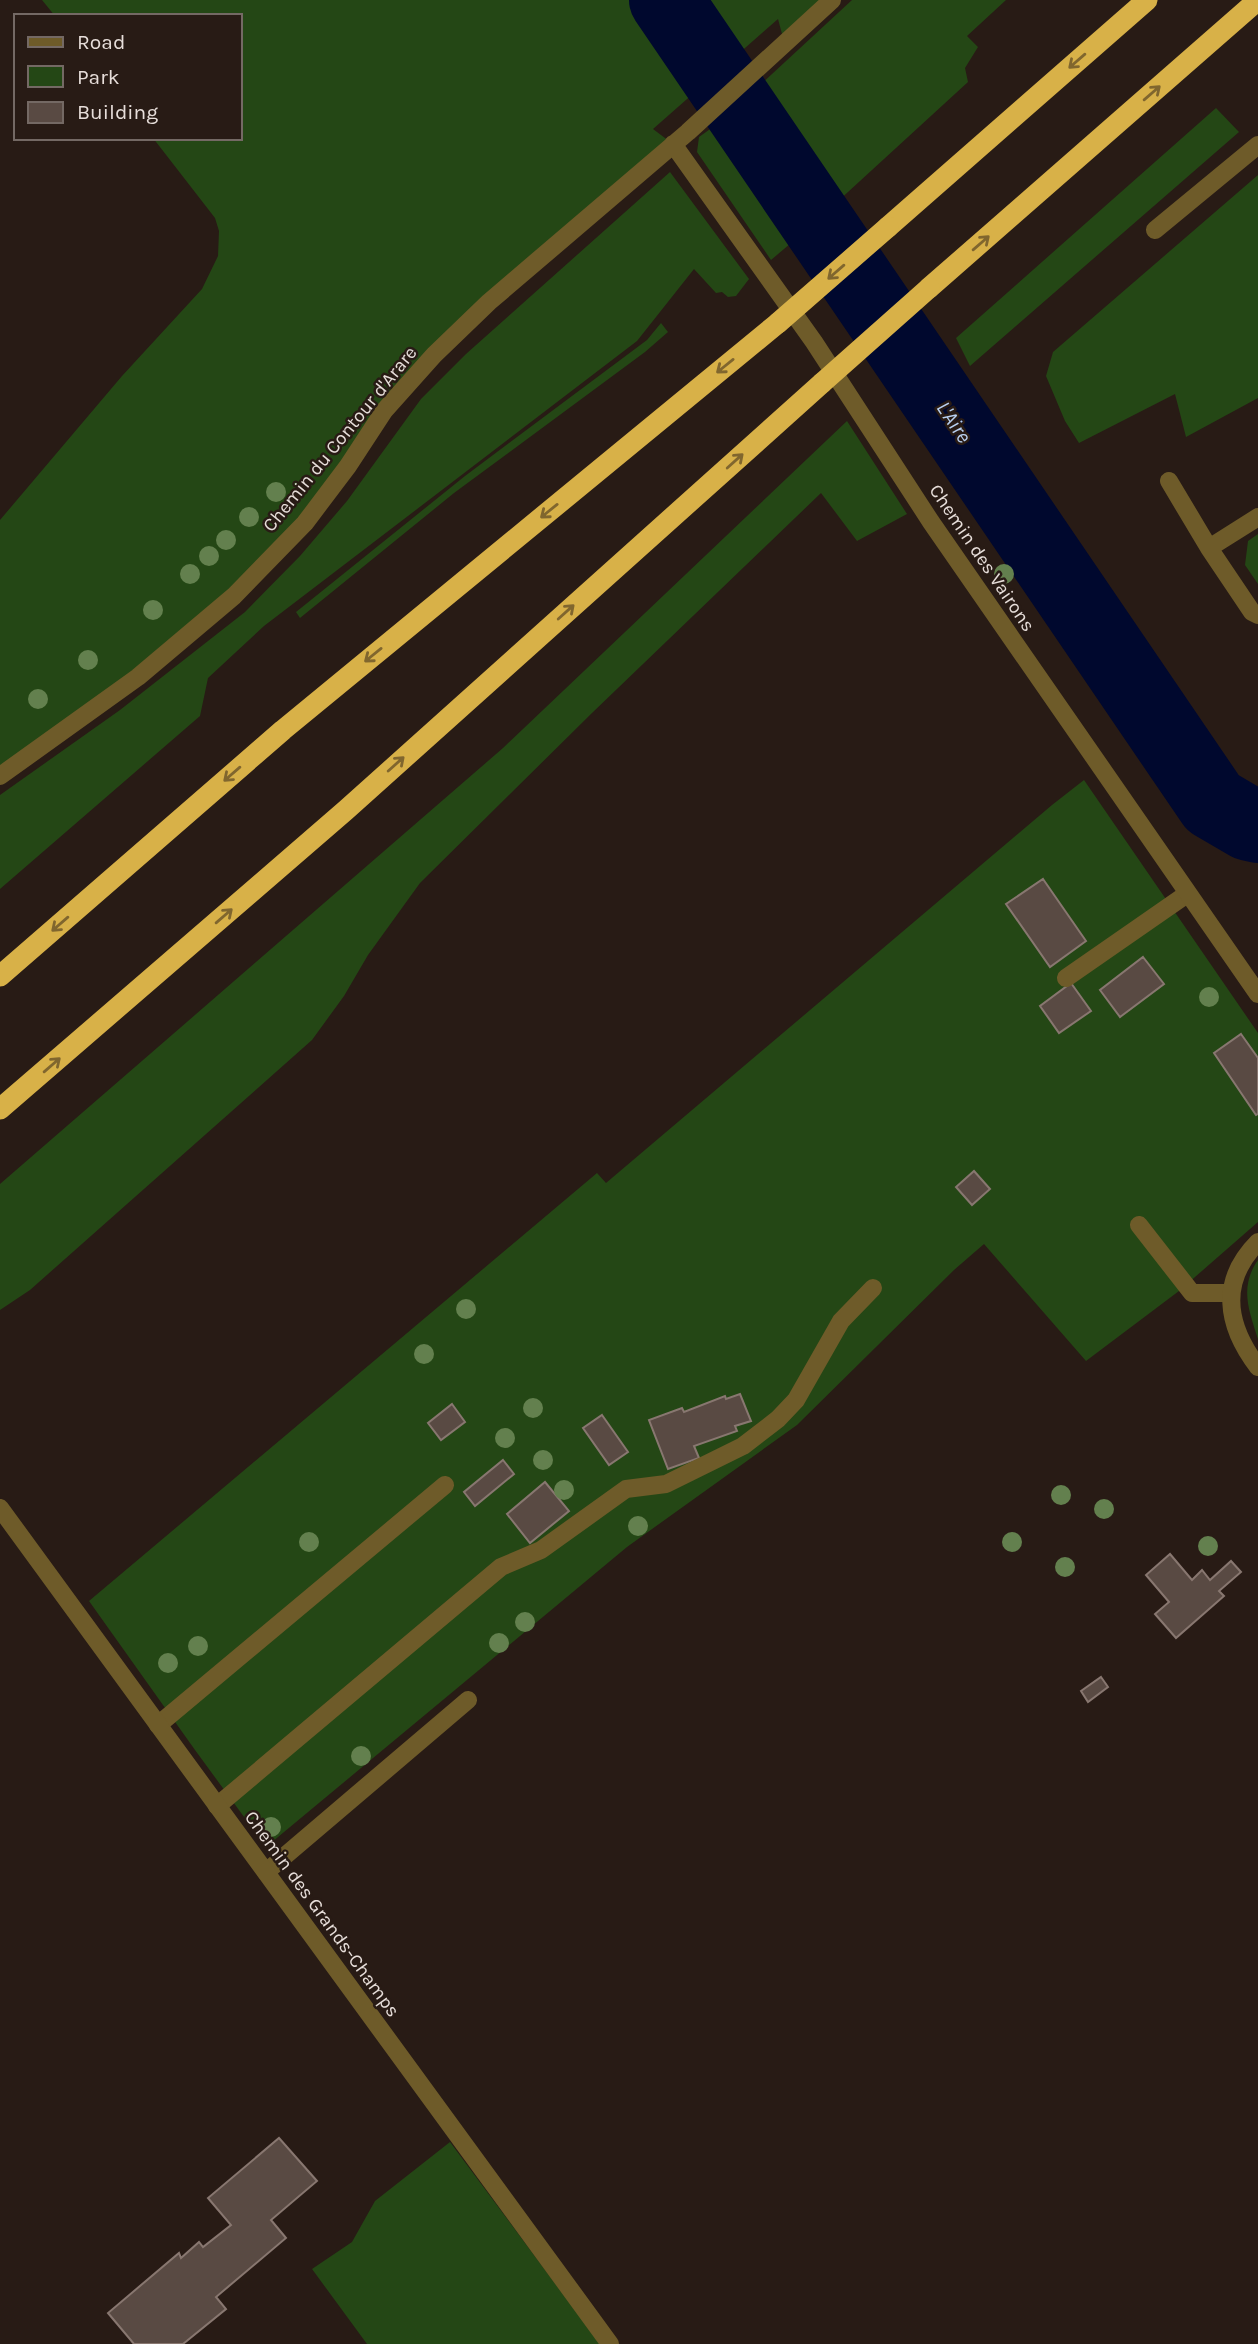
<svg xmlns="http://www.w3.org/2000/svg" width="1258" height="2344" font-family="Karla,sans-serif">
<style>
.green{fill:#244715}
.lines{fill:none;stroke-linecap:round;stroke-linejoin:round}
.river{stroke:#00082e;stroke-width:74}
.building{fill:#594a43;stroke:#887770;stroke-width:2}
.lane{stroke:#6e5b29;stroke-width:18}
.street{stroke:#6e5b29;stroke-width:18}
.highway{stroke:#d8b148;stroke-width:21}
.highway-bridge{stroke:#d8b148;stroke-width:21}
.tree{fill:#63804e}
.oneway{stroke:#80662e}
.labels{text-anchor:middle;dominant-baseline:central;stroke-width:5;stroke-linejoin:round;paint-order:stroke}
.street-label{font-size:19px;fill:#e7deda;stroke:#281b15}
.water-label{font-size:21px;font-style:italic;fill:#b9d0f1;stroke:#281b15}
</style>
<rect width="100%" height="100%" fill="#281b15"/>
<path class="green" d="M42,0H832L785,45L778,19L653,129L673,144L489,302L234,596L0,776V520L122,376L202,289L218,256L219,231L215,218L153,138H240V16H55Z
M852,0H1006L967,36L978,47L965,68L968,82L836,203L758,87Z
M1216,108L1239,132L970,366L956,338Z
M720,122L797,238L771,260L697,152L699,137Z
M670,172L749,279L736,296L728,297L722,292L716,293L694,269L637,341L264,626L208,678L200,716L0,889V795L120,710L245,612L300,556L347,501L421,399L466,354Z
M1258,175V398L1186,437L1175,394L1079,443L1065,421L1046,376L1053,352Z
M661,323L668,332L645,352L454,493L300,618L296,612L465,476L647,340Z
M847,421L907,514L857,541L821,493L592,713L420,883L368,955L344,996L312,1040L30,1290L0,1310V1184L503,748Z
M1258,534V584L1245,565L1248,541Z
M1084,780L1258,1033V1222L1179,1291L1086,1361L984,1244L954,1270L797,1425L627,1547L266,1847L195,1750L89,1601L597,1173L606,1183L1052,805Z
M1258,1260V1339C1249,1311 1239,1287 1258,1260Z
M450,2142L600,2344H367L312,2269L352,2242L375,2201Z"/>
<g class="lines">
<path class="river" d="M666,0L1213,803L1249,824L1258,826"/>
</g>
<path class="building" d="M1043,879L1086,941L1050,967L1006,904Z
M1143,957L1164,984L1120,1017L1100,990Z
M1071,983L1091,1011L1059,1033L1040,1006Z
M1241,1034L1258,1058V1114L1256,1115L1214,1053Z
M974,1171L990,1189L972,1205L956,1187Z
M740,1394L751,1421L735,1426L737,1431L694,1446L699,1458L668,1469L649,1420L682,1408L684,1412L725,1396L726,1399Z
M452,1404L465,1422L441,1440L428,1423Z
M602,1415L628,1452L609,1465L583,1428Z
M503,1460L514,1474L475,1506L464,1492Z
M545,1482L569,1511L530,1543L507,1514Z
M1170,1554L1192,1580L1202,1570L1210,1580L1231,1561L1241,1572L1219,1591L1224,1596L1176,1638L1155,1614L1169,1602L1146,1575Z
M1101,1677L1108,1687L1088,1702L1081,1691Z
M279,2138L317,2181L271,2220L286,2238L216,2297L226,2309L183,2344H134L108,2313L179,2253L181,2258L199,2242L203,2247L231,2225L208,2198Z"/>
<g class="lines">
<path class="lane" d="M1155,230L1258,145
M1169,481L1209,548L1258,517
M1209,548L1252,612L1258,615
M1066,978L1187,894
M1139,1225L1192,1293H1230
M158,1725L445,1485
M217,1806L501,1567L541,1550L626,1489L666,1484L743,1446L778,1419L796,1400L841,1321L873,1288
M266,1872L468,1700"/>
<path class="street" d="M673,144L814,342L931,522L1258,994
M0,776L138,677L234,596L305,523L348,466L384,411L434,355L489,302L688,132L832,0
M1258,1242C1219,1281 1226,1325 1258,1367
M0,1508L610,2344"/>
<path class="highway" d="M888,227L1147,0
M929,288L1258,0
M0,976L283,730L778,323
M0,1109L346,810L822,383"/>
<path class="highway-bridge" d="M778,323L888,227
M822,383L929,288"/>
</g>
<g class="tree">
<circle cx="276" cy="492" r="10"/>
<circle cx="249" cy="517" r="10"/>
<circle cx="226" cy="540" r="10"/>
<circle cx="209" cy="556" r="10"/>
<circle cx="190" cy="574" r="10"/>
<circle cx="1004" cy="574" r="10"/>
<circle cx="153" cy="610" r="10"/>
<circle cx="88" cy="660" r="10"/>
<circle cx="38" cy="699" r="10"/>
<circle cx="1209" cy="997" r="10"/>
<circle cx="466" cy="1309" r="10"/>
<circle cx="424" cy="1354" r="10"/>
<circle cx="533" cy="1408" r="10"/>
<circle cx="505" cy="1438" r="10"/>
<circle cx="543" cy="1460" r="10"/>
<circle cx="564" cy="1490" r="10"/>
<circle cx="1061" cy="1495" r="10"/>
<circle cx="1104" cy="1509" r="10"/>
<circle cx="638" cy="1526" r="10"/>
<circle cx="309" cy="1542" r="10"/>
<circle cx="1012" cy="1542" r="10"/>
<circle cx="1208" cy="1546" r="10"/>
<circle cx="1065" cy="1567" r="10"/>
<circle cx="525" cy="1622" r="10"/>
<circle cx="499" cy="1643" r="10"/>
<circle cx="198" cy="1646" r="10"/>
<circle cx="168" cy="1663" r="10"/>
<circle cx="361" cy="1756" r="10"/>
<circle cx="271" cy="1827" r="10"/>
</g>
<defs><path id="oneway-shaft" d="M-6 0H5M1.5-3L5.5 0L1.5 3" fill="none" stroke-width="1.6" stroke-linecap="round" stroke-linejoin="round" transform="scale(1.75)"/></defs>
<g class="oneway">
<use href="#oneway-shaft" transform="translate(1077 61) rotate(139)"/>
<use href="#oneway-shaft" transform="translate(1152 93) rotate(-41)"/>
<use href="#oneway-shaft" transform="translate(981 243) rotate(-41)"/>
<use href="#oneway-shaft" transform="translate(836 272) rotate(139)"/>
<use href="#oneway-shaft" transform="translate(725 366) rotate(141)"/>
<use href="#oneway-shaft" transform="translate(735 461) rotate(-42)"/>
<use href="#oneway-shaft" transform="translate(549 511) rotate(141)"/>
<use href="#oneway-shaft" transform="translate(566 612) rotate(-42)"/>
<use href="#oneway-shaft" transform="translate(373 655) rotate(141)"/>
<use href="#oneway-shaft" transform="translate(396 764) rotate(-42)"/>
<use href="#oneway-shaft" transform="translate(232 774) rotate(139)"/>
<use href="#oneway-shaft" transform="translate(224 916) rotate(-41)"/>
<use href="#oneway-shaft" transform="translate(60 924) rotate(139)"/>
<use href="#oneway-shaft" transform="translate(52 1065) rotate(-41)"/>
</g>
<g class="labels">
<g class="street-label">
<text transform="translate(340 439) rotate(-51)">Chemin du Contour d'Arare</text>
<text transform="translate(982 558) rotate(56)">Chemin des Vairons</text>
<text transform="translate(322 1914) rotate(54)">Chemin des Grands-Champs</text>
</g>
<g class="water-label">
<text transform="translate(954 422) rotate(56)">L'Aire</text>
</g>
</g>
<rect x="14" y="14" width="228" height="126" fill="#281b15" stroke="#746964" stroke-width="2"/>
<rect x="28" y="37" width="35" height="10" fill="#6e5b29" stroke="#746964" stroke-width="2"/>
<text x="77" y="49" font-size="21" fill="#e7deda">Road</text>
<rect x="28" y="66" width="35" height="21" fill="#244715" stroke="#746964" stroke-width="2"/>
<text x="77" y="84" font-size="21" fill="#e7deda">Park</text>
<rect x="28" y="102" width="35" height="21" fill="#594a43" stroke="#746964" stroke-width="2"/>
<text x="77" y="119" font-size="21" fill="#e7deda">Building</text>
</svg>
